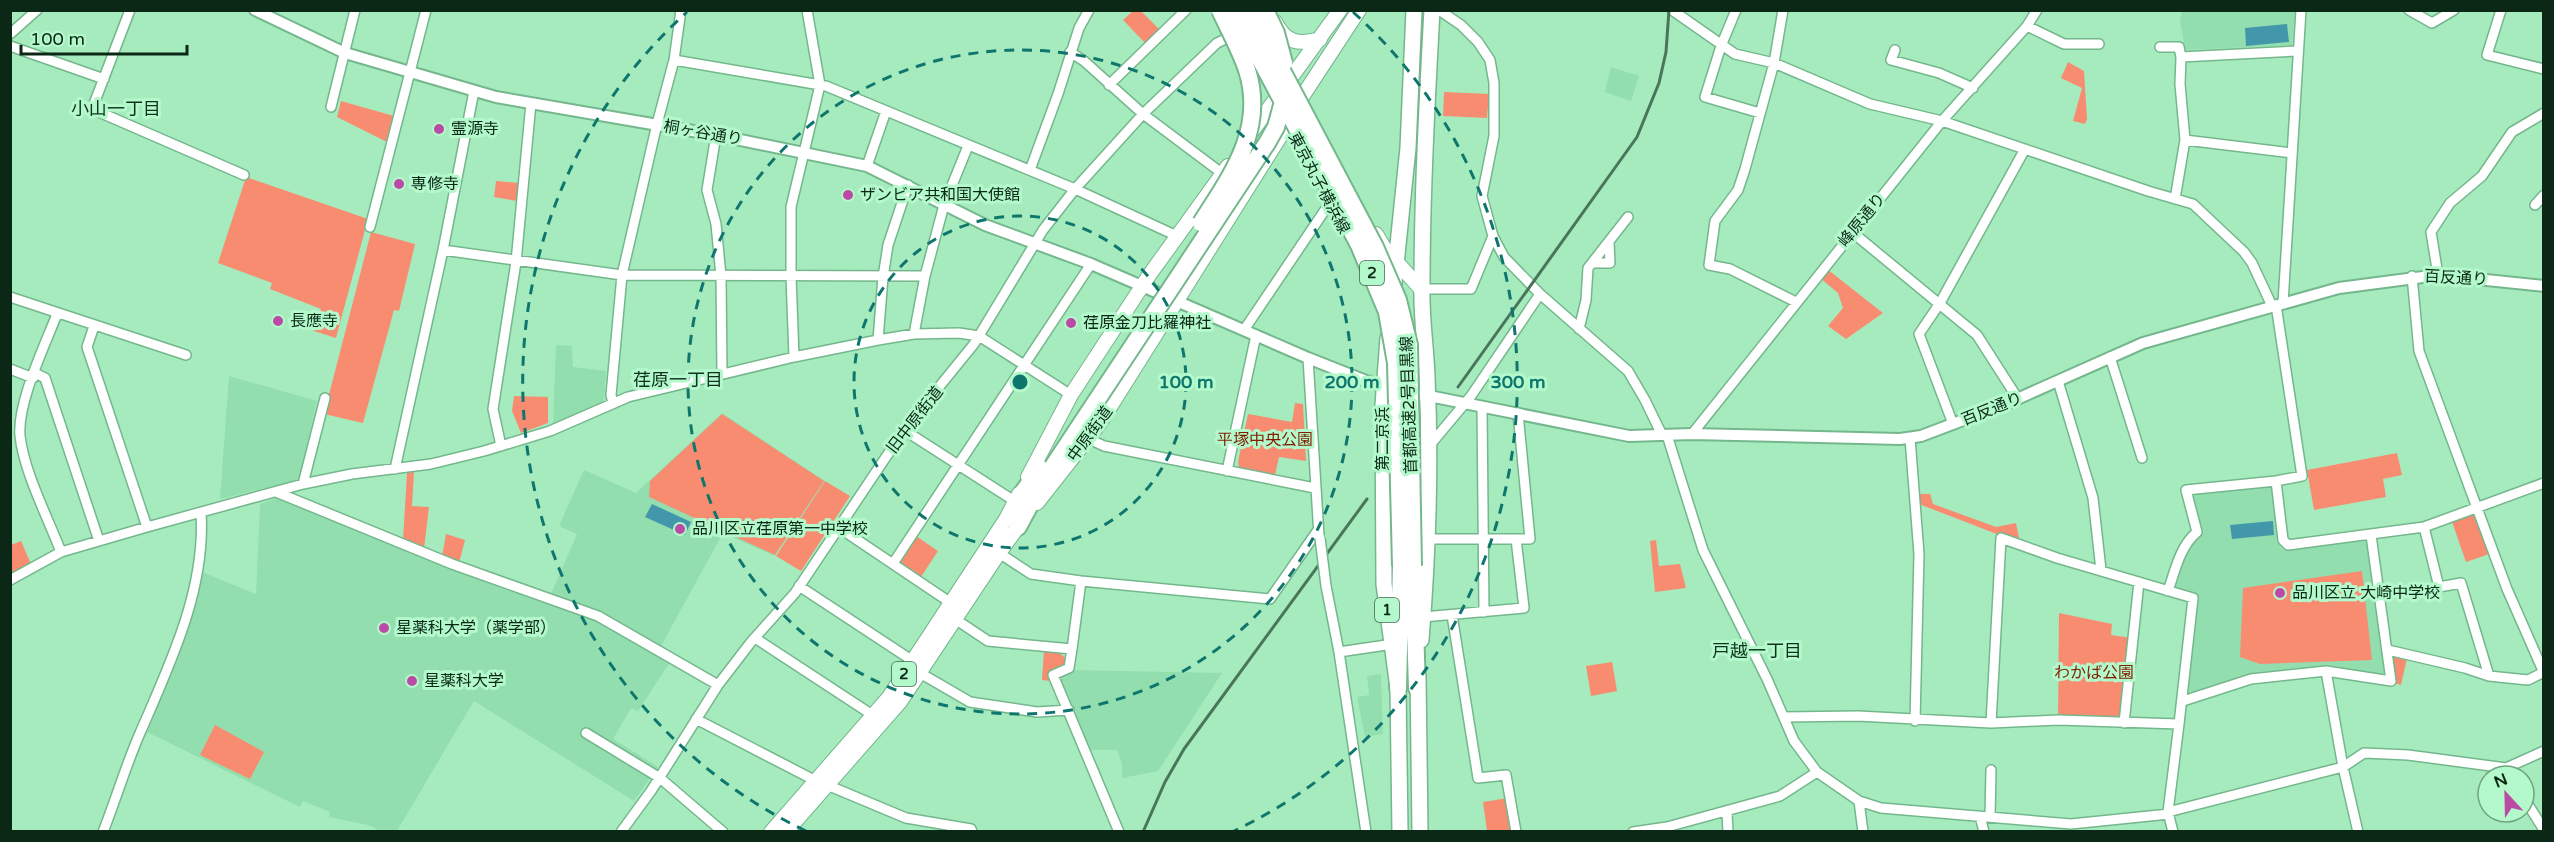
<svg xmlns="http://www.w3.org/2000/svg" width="2554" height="842" font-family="'Varela Round','Noto Sans JP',sans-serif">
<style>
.built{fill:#93deae}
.green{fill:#f88c71}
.water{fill:#4297ab}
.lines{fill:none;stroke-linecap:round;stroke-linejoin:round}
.minor-casing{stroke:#74b78c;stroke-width:12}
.tertiary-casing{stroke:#74b78c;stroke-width:14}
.primary-casing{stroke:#74b78c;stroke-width:16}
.trunk-casing{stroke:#74b78c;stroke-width:18}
.motorway-casing{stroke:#74b78c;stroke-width:20}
.minor{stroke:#fff;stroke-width:9}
.tertiary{stroke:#fff;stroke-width:10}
.primary{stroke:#fff;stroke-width:14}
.trunk{stroke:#fff;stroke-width:15}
.motorway{stroke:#fff;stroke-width:16}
.rail{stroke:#49765a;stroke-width:3}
.minor-bridge-casing{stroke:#74b78c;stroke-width:12;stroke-linecap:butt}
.motorway-bridge-casing{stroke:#74b78c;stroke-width:20;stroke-linecap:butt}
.minor-bridge{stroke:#fff;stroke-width:9}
.motorway-bridge{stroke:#fff;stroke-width:16}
.ring{fill:none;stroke:#0f766e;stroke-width:3;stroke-dasharray:10 8}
.poi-dot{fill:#ba4aa6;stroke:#b3f9cb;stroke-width:2}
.labels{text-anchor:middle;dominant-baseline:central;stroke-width:6;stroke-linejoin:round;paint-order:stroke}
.shield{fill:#b3f9cb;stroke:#3d674d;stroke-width:1.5}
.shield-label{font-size:15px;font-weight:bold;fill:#0b2817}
.poi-label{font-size:16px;fill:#0b2817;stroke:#b3f9cb;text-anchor:start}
.street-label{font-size:16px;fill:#0b2817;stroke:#b3f9cb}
.park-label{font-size:16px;fill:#811d00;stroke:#b3f9cb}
.neighbourhood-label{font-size:18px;fill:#0f321e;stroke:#b3f9cb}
.centre{fill:#0f766e;stroke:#b3f9cb;stroke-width:3}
.ring-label{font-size:18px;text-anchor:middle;font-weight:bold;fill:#0f766e;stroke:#b3f9cb;stroke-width:6;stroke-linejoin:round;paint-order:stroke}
</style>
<rect width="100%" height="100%" fill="#a6ebbe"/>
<path class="built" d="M2182,11H2295L2292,45L2185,50L2180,19Z
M1611,67L1639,76L1631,101L1605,92Z
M556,345L572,346L573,367L606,371L604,401L553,425Z
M229,376L317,401L299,480L220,499Z
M722,413L825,481L775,556L723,533L661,646L599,613L551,594L577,534L559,526L584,470L636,493Z
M2271,484L2274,488L2280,536L2276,540L2283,550L2368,539L2387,672L2384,677L2330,668L2260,672L2195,694L2188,691L2191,635L2197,597L2172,589L2187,550L2193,540L2191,496L2194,492Z
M279,497L508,591L514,589L595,619L670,662L638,711L631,708L613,739L658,767L634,801L474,701L397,831H380L368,825L329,817L330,812L303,801L300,807L147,732L182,644L202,572L256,594L260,504Z
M1072,670L1222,673L1158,771L1122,778V764L1117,750H1088L1057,676Z
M1381,674L1383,734L1365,737L1357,697L1369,695L1367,676Z"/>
<path class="green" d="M1133,11H1141L1161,31L1147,45L1123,20Z
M2068,62L2084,71L2087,119L2085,124L2073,121L2082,88L2061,78Z
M1444,92L1489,94L1487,118L1443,116Z
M341,101L394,116L387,142L337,117Z
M246,177L368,219L336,338L314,331L321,309L270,289L272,283L218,263Z
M496,181L519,183L517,201L494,197Z
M371,232L415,244L399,311L394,310L363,423L324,414Z
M1827,269L1883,313L1846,339L1828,326L1843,308L1838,293L1820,278Z
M514,396L548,397V423L521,433L512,411Z
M1295,403L1303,404L1306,461L1279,457L1275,475L1239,467L1238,462L1248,414L1292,422Z
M722,414L824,481L775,555L649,497L650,481Z
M2397,453L2402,475L2383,479L2386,497L2314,510L2307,470Z
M414,472L412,506L429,507L424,549L403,540L407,473Z
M825,481L850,496L801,571L776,556Z
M1918,494H1930L1933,504L1996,527L2016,523L2020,543L1919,504Z
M2476,511L2492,553L2466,562L2451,519Z
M446,534L465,540L459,563L442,557Z
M916,536L938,551L921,577L899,562Z
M1656,540L1659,566L1680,564L1686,588L1655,592L1650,541Z
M21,541L31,564L11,574V545Z
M2362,571L2372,660L2260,664L2240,657L2243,588Z
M2059,613L2112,624L2111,635L2132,638L2124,723L2058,720Z
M1044,650L1058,652L1068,660L1067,666L1051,681L1042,680Z
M2391,654L2407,658L2401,685L2394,683Z
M1612,662L1617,691L1591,696L1586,666Z
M215,725L264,752L250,779L200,755Z
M1508,798L1514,831H1487L1483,802Z"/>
<path class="water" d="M2287,24L2289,42L2246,46L2245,28Z
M652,504L691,522L685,535L645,517Z
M2273,521L2274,535L2232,539L2230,525Z"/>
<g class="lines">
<g class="minor-casing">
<path id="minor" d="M130,10L92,109L244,175
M1439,10L1461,25L1478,42L1490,60L1494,83V136L1482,196L1493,236L1504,257L1540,294L1628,371L1645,400L1662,435
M1672,10L1735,54L1774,63L1870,104L1942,121L2148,191L2193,204L2244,252L2252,263L2272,306
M1736,10L1721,46L1705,97L1760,113
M1783,10L1774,63L1745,169L1738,190L1715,221L1709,265L1730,269L1796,302
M2409,10L2432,23L2454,10
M2501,10L2487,55L2544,69
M2027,26L2064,44H2099
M10,34L37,10
M10,46L104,79
M2160,47H2179L2181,57L2297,51
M1895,50L1891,60L1939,73L1973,88
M1070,52L1084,61L1143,114L1223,174
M674,60L826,86L1075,189L1177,236
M1109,85L1186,10
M331,107L355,10
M716,135L707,190L716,224L721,276L722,374
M2185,140L2292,153
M867,166L886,111
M1030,170L1058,94L1079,28L1089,10
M2175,199L2185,140L2180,84L2181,57
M2535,205L2544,195
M370,227L426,10
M1852,232L1977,335L2018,399
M443,250L622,275L925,276
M1593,263H1610L1609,242
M2438,275L2431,232L2450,203L2482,176L2512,132L2544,113
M2412,276L2419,351L2507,589L2544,673
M1421,289H1471L1493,236
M10,297L186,355
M2283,303L2301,10
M2276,305L2302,476L2276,481L2283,540L2288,545L2424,527L2544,483
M57,314C45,345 17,403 20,436C24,472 48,518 61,552
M94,326L87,347L147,527
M1579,329L1586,300L1588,268L1628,217
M1244,330L1329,204
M914,334L925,276L944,205L968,146
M878,340L883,277L888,245L908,185
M794,357L791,276V207L820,85L807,10
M2110,357L2142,458
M1308,358L1319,536
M10,369L33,378
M35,373L45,378L99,541
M2058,381L2093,498L2101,570
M613,403L611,395L622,275L657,124L674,60L681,10
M1482,407L1484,612
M1953,424L1919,334L1940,303L2025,149
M904,430L1016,502
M1692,434L1942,121L2027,26L2037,10
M1667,435L1703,550L1767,679L1794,741L1817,772L1859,801L1881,808L2071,824L2169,814
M1910,438L1919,554L1915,721
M1089,439L1104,446L1315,488
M1430,445L1471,396L1540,294
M501,446L493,409L516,262L531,103
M395,469L443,250L474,91
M1227,471L1256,335
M303,484L325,398
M276,492L452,564L598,616L718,685
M838,527L951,603
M2424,527L2439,587L2461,583L2489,676
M1427,539H1530L1518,413
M999,553L1031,574L1081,581L1270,599L1318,530
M894,562L1091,264
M10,580L61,552L147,527L303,484L352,474L431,464L484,451L550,431L628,397L794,357L878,340L914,334L959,333L979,336L1071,395
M799,586L913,661
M1326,586L1339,652L1366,832
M2168,591C2175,571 2180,546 2197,532L2186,490L2276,481
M1452,615L1478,778L1506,775L1516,832
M1423,617L1524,608L1516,539
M955,619L988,641L1072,649L1069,668L1053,675L1119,832
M755,638L874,716
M1072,649L1081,581
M2388,650L2465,668L2489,676L2528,680L2544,672
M1339,652L1393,644
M2326,671L2343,767L2358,832
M920,673L970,702L1037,712L1069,710
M2183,701L2251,679L2326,671L2391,681L2371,535
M1784,717L1858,716L1991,723L2058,720L2179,724L2168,812L2173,832
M696,719L816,781
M1991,723L2001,538L2057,558L2193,598L2179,724
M2124,723L2139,582
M586,733L660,778L723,832
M827,785L906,818L971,829L972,832
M2524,798L2544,830
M1859,801L1863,832
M2168,812L2343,767L2364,753L2408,755L2506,768L2544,751
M1727,813L1728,832
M1980,816L1984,832
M1990,817L1991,770
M103,832C116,799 126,765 140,733C170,664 206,589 201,513
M621,832L651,791L718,685L751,642L795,593L904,430L974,344L1043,230L1075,189L1143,114L1217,43L1234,35
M1633,832L1667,827L1780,796L1817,772"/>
</g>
<g class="tertiary-casing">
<path id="tertiary" d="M255,10L345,53L496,97L716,135L867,166L985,225L1091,264L1308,358L1366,381L1389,388
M1404,391L1629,436L1692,434L1900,439L1921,436L2008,403L2143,343L2339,288L2438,275L2544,286"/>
</g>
<g class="primary-casing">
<path id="primary" d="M1275,22C1286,43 1298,45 1320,39
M1248,137L1340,10
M1376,234L1385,249L1421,289
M1028,477L1071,395L1150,274L1228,166
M1037,503L1100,423L1288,124L1302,97L1359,10
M771,832L889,697L1006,519L1019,494
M786,832L900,702L999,553L1023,520"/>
</g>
<g class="trunk-casing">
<path id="trunk" d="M1393,293L1408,148L1414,10
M1388,338L1383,405L1384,584L1398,688L1400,832
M1421,640C1428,553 1431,464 1427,377C1426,347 1421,317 1422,287C1422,195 1427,102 1432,10
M1418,676L1420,832"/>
</g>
<g class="motorway-casing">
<path id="motorway" d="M1016,502L1040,468
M1018,527L1040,486L1089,412
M1413,566L1417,688
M1398,688L1401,566"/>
</g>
<use href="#minor" class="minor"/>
<use href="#tertiary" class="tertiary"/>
<use href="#primary" class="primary"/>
<use href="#trunk" class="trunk"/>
<use href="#motorway" class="motorway"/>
<path class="rail" d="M1458,387L1637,137L1659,83L1666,52L1669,10
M1143,832L1165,782L1184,749L1367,499"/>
<g class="minor-bridge-casing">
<path id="minor-bridge" d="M1320,538L1326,586"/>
</g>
<g class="motorway-bridge-casing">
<path id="motorway-bridge" d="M1234,10L1359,245L1387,312L1396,363L1401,566
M1250,10L1375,247L1398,300L1409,345L1413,566
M1265,10L1276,33L1284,63
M1201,223C1231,176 1266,129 1247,70C1240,49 1229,30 1220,10
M1089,412L1267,143L1276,127L1284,98"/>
</g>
<use href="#minor-bridge" class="minor-bridge"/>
<use href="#motorway-bridge" class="motorway-bridge"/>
</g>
<g class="ring">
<circle cx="1020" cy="382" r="166"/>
<circle cx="1020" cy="382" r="332"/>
<path d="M806 831A498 498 0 0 1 687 12M1353 12A498 498 0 0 1 1234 831"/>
</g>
<g class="poi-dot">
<circle cx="439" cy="129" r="6"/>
<circle cx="399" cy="184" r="6"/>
<circle cx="848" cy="195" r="6"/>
<circle cx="278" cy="321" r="6"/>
<circle cx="1071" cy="323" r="6"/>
<circle cx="680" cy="529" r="6"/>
<circle cx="2280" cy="593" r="6"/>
<circle cx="384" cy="628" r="6"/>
<circle cx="412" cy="681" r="6"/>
</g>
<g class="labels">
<g class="shield">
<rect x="1360" y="261" width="24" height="24" rx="4.5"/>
<rect x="1375" y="598" width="24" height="24" rx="4.5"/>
<rect x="892" y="662" width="24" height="24" rx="4.5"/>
</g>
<g class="shield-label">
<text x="1372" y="273">2</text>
<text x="1387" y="610">1</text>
<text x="904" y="674">2</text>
</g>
<g class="poi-label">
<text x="451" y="129">霊源寺</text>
<text x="411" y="184">専修寺</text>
<text x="860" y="195">ザンビア共和国大使館</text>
<text x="290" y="321">長應寺</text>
<text x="1083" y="323">荏原金刀比羅神社</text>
<text x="692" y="529">品川区立荏原第一中学校</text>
<text x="2292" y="593">品川区立 大崎中学校</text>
<text x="396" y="628">星薬科大学（薬学部）</text>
<text x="424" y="681">星薬科大学</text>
</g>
<g class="street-label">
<text transform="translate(703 133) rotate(10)">桐ヶ谷通り</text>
<text transform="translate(1319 183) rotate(62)">東京丸子横浜線</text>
<text transform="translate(1862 220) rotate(-51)">峰原通り</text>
<text transform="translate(2456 278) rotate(3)">百反通り</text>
<text transform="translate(1409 405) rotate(-92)">首都高速2号目黒線</text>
<text transform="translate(1992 409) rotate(-22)">百反通り</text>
<text transform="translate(915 420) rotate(-52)">旧中原街道</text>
<text transform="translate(1090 434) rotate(-54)">中原街道</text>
<text transform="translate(1383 439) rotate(-90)">第二京浜</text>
</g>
<g class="park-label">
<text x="1265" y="440">平塚中央公園</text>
<text x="2094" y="673">わかば公園</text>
</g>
<g class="neighbourhood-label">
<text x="116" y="109">小山一丁目</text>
<text x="678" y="380">荏原一丁目</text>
<text x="1757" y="651">戸越一丁目</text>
</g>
</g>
<circle cx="1020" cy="382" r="9" class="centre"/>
<g class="ring-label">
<text x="1186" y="388">100 m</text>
<text x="1352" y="388">200 m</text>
<text x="1518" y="388">300 m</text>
</g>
<rect width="2554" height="842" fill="none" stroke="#0b2817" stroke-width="24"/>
<g transform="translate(2506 794) rotate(338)"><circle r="28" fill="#b3f9cb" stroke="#70a583" stroke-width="1.5"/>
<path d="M0-4.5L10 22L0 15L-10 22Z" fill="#ba4aa6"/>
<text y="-9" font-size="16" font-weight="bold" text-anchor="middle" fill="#0b2817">N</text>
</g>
<path d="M21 45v9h166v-9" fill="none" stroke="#0b2817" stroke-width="3"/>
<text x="30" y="45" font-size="18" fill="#0b2817" stroke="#b3f9cb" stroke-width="4.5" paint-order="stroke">100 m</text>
</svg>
